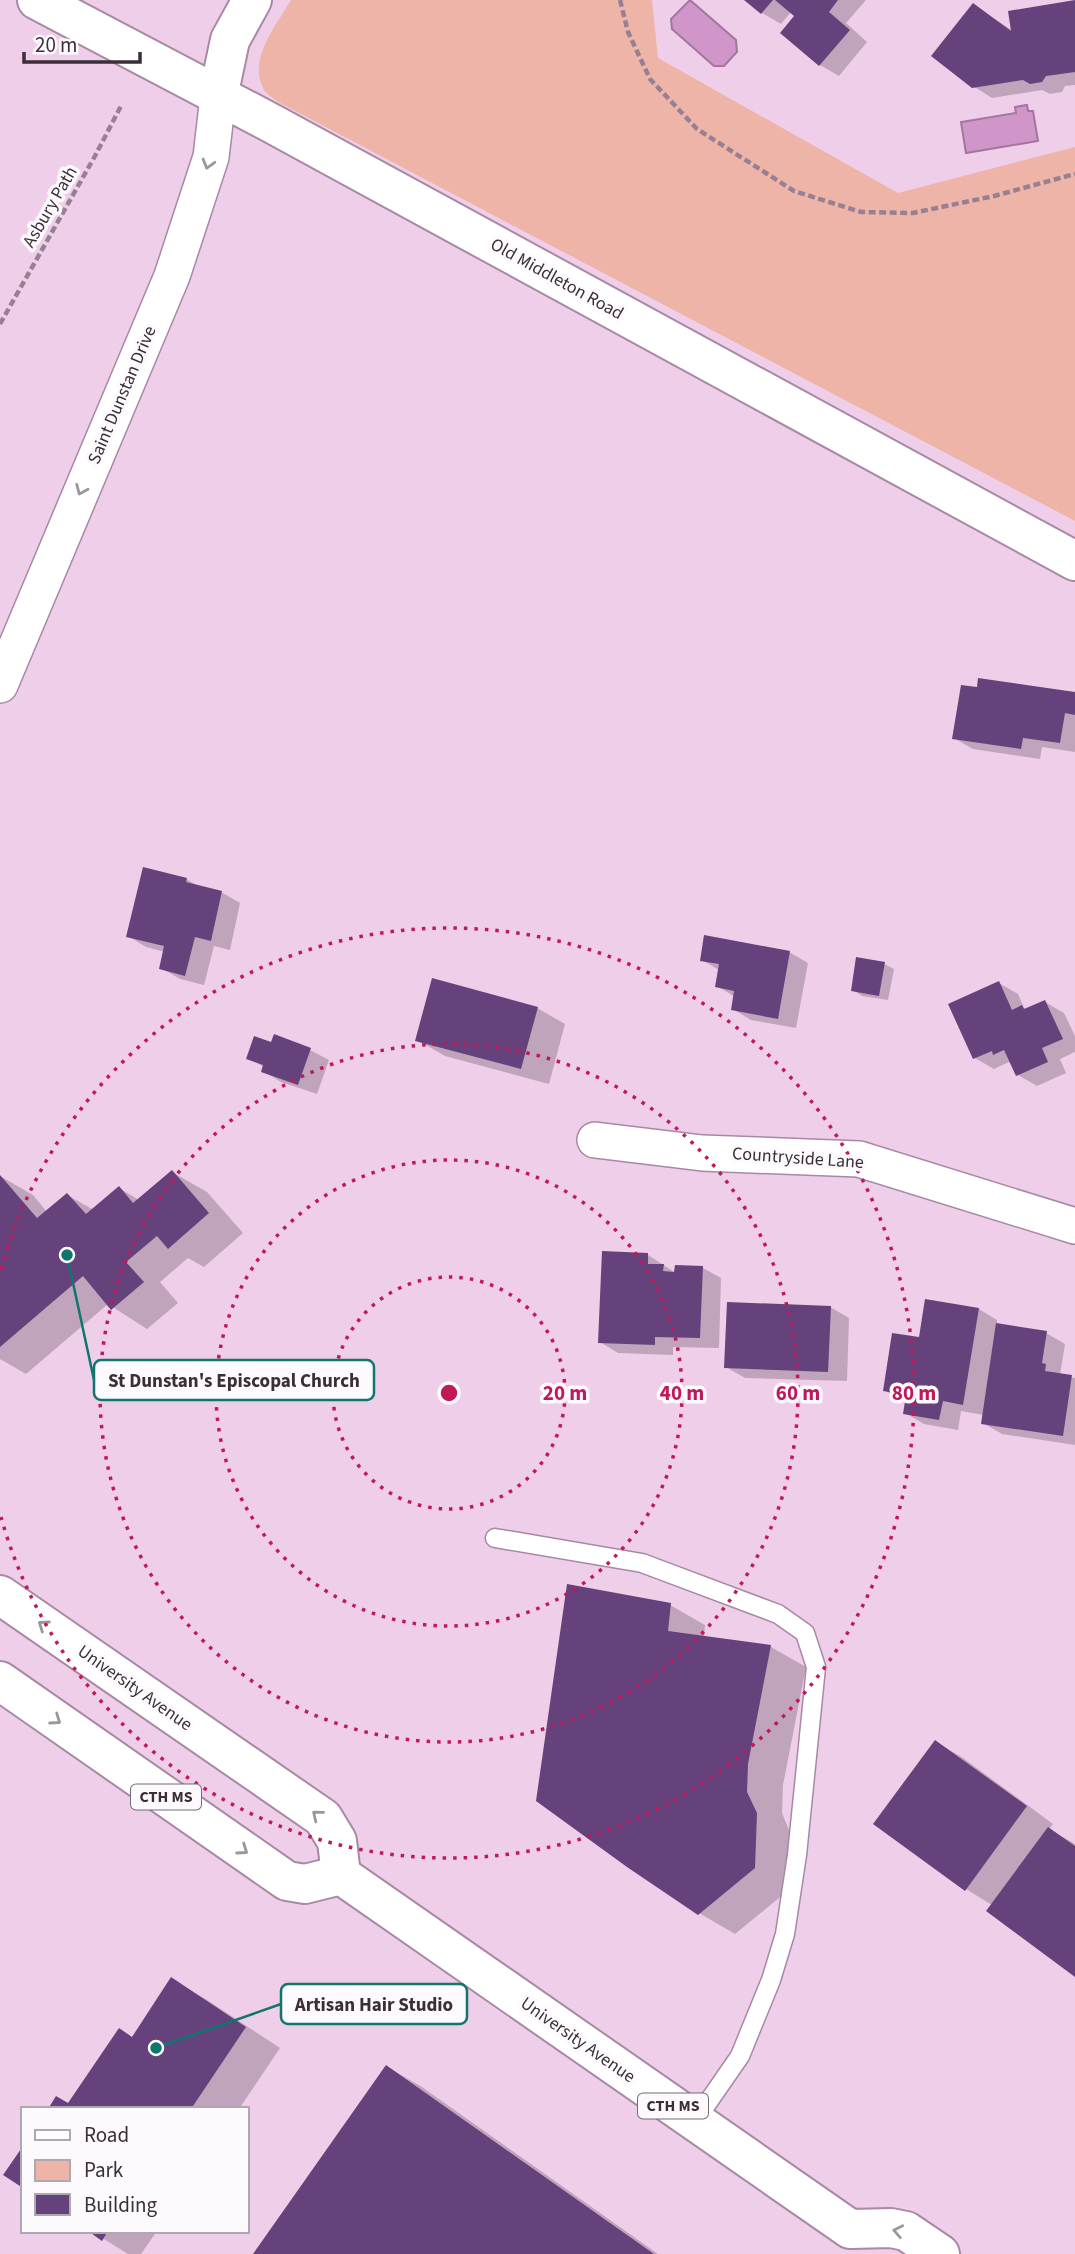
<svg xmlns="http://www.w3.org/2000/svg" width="1075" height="2254" font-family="'Source Sans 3',sans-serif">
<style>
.green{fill:#efb4a8}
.water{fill:#d095c9;stroke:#a3769e;stroke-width:2}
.shadow{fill:#0003}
.building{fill:#65427c}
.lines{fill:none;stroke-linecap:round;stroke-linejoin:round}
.service-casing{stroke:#a789a3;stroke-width:21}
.minor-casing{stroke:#a789a3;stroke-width:38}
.tertiary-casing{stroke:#a789a3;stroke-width:42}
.primary-casing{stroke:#a789a3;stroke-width:42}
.path{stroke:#988094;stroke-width:4.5;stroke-dasharray:7 3.5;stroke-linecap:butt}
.service{stroke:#fff;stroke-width:18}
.minor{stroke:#fff;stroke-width:35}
.tertiary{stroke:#fff;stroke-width:38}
.primary{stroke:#fff;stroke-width:38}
.oneway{stroke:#9d969c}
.ring{fill:none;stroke:#c2185b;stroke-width:3.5;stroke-dasharray:3.5 7}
.labels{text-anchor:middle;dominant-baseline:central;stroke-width:7;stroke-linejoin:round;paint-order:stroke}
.shield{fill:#fdfafd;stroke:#756b74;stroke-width:2}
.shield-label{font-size:16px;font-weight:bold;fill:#3b2e39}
.street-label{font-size:18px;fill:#3b2e39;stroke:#fdfafd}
.centre{fill:#c2185b;stroke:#fdfafd;stroke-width:3.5}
.ring-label{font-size:21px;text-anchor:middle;font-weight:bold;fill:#c2185b;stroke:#fdfafd;stroke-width:7;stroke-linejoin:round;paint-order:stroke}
.leader{fill:none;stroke:#0f766e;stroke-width:2.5}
.callout-dot{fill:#0f766e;stroke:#fdfafd;stroke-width:2.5}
.callout{fill:#fdfafd;stroke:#0f766e;stroke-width:2.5}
.callout-label{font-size:19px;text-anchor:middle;font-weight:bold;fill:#3b2e39}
</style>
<rect width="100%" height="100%" fill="#efceea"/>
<path class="green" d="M291,0H652L658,58L898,193L1075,147V521L280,103C274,99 266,94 263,88C248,59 277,24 291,0Z"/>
<path class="water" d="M690,0L736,40L737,52L724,66H714L672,29L671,19Z
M1027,105L1028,111H1033L1038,141L966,153L961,122L1016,113L1015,107Z"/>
<path class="shadow" d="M746,0H866L846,23L867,42L839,76L820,65L797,16L791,12L781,24L762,13Z
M1075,2V85L1065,86L1062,92L1050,94L1042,90L992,98L973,86V5L1013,31Z
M1075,694V752L1042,747L1040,759L973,749L954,738Z
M186,879L200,887L221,892L240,903L230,950L214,946L204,985L180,979L161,968L165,952L146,947L128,936Z
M789,952L808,963L796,1028L751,1020L733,1009L735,997L717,986L719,970L702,960Z
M884,964L894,969L888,1000L862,996L853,990Z
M999,983L1018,994L1024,1008L1028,1010L1045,1002L1064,1013L1075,1036V1052L1060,1059L1066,1073L1037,1086L1018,1075L1013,1064L1009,1062L994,1069L975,1058Z
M537,1008L565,1024L549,1084L445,1056L417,1040Z
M272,1044L310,1050L329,1060L317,1094L281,1082L263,1071L264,1067L248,1058Z
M172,1172L207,1192L243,1233L204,1267L188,1258L160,1282L178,1303L147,1329L108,1304L26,1374L0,1359V1176L33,1195L47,1212L67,1195L94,1210L119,1188L139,1200Z
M648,1255L676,1273L703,1268L721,1278L719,1348L673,1347V1355L618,1353L600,1342Z
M830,1307L849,1318L847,1381L745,1378L726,1367Z
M979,1309L997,1320V1325L1046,1333L1065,1344L1060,1375L1075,1378V1445L1002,1434L983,1423L984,1415L961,1411L958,1430L924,1424L905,1413L907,1402L884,1390L920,1339Z
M569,1586L670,1605L705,1625L704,1638L771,1647L806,1667L783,1785L782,1813L791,1835L790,1889L735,1934L699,1913Z
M936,1742L963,1758L1053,1824L1049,1829L1075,1844V1975L992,1905L966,1889Z
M172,1980L207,2000L280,2048L239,2109H50L69,2105L133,2038Z
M387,2067L422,2087L658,2254H255Z
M91,2231H157L141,2254H128Z"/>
<path class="building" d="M744,0H773L761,14Z
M775,0H838L829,12L850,30L819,66L780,33L794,16Z
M1075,0V72L1046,76L1042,82L1030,84L1023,80L972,88L931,56L973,3L1011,31L1008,11Z
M978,678L1075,692V715L1065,713L1060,743L1023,738L1021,749L952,739L961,685L977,687Z
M143,867L187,878L186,882L222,891L211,941L195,937L185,976L159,969L164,946L126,937Z
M704,935L790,951L778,1019L731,1010L734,991L715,987L719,964L700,961Z
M856,957L885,962L879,996L851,991Z
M432,978L538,1007L521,1069L415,1041Z
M999,981L1012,1010L1022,1005L1024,1009L1045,1000L1063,1039L1042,1048L1048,1062L1016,1076L1004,1050L993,1055L992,1051L973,1059L948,1004Z
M274,1034L311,1048L298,1085L261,1072L263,1065L246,1059L254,1036L271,1042Z
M172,1170L209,1213L168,1249L157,1236L126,1262L144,1282L111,1310L83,1276L0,1347V1175L37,1218L67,1193L86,1214L119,1186L133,1203Z
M602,1251L648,1253V1264H664L663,1271L674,1272L675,1265L703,1266L700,1338L655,1337V1345L598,1343Z
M925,1299L979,1308L963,1405L943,1401L939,1420L903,1414L906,1395L883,1391L892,1333L919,1337Z
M727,1302L831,1306L828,1372L724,1368Z
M996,1323L1047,1331L1042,1363L1046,1364L1045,1371L1072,1375L1063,1436L981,1424Z
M567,1584L671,1603L668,1631L771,1645L748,1764L747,1792L757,1813L755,1868L698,1915L627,1867L536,1801Z
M935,1740L1027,1806L965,1891L873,1824Z
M1048,1827L1075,1846V1977L986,1911Z
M171,1977L246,2027L191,2109H48L56,2096L68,2103L119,2028L132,2037Z
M386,2065L654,2254H253Z
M23,2146V2188L3,2175Z
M88,2231H108L102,2241Z"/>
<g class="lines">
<g class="service-casing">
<path id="service" d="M495,1538L642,1563L778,1614L805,1633L816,1667L797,1855L785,1934L771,1980L740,2056L695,2121"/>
</g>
<g class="minor-casing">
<path id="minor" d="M0,685L172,276L211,157L218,97
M595,1140L702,1153L859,1159L1075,1226"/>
</g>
<g class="tertiary-casing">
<path id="tertiary" d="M37,0L271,123L1075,561
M218,97L230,40L252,0"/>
</g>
<g class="primary-casing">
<path id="primary" d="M0,1595L323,1818L337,1841L341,1875
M0,1681L287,1881L305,1884L341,1875
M341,1875L850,2229L891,2228L906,2231L940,2254"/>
</g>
<path class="path" d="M620,0L628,32L650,79L697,129L794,191L861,212L913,213L994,196L1075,174
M0,324L95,156L122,104"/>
<use href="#service" class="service"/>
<use href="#minor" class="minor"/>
<use href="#tertiary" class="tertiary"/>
<use href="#primary" class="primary"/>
</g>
<defs><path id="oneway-chevron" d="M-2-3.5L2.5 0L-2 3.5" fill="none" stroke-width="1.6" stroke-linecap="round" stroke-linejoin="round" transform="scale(1.75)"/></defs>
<g class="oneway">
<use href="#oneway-chevron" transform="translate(208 164) rotate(106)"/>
<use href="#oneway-chevron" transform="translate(81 490) rotate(113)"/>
<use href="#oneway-chevron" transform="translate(43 1625) rotate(-145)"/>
<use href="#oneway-chevron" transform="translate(56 1720) rotate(35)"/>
<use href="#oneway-chevron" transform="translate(317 1815) rotate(-141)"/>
<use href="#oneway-chevron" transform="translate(243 1850) rotate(35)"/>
<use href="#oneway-chevron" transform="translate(898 2231) rotate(-169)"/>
</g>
<g class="ring">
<circle cx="449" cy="1393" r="116"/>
<circle cx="449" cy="1393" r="233"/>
<circle cx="449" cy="1393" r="349"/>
<path d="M1 1269A465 465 0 1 1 1 1517"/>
</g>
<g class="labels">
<g class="shield">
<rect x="131" y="1784.5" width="70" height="25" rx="5"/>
<rect x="638" y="2093.5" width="70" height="25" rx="5"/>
</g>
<g class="shield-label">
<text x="166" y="1797">CTH MS</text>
<text x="673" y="2106">CTH MS</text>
</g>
<g class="street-label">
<text transform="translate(50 207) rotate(-60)">Asbury Path</text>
<text transform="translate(557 279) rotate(29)">Old Middleton Road</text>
<text transform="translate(122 395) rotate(-67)">Saint Dunstan Drive</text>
<text transform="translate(798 1158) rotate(4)">Countryside Lane</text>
<text transform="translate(135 1688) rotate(35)">University Avenue</text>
<text transform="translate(578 2040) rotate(35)">University Avenue</text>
</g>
</g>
<circle cx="449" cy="1393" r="10" class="centre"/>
<g class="ring-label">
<text x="565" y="1400">20 m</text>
<text x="682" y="1400">40 m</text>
<text x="798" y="1400">60 m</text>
<text x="914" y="1400">80 m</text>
</g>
<path class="leader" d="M67 1255L94 1380M156 2048L281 2004"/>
<g class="callout-dot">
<circle cx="67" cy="1255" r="7"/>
<circle cx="156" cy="2048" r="7"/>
</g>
<g class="callout">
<rect x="94" y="1360" width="280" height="40" rx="7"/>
<rect x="281" y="1984" width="186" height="40" rx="7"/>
</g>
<g class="callout-label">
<text x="234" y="1387">St Dunstan's Episcopal Church</text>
<text x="374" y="2011">Artisan Hair Studio</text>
</g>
<rect x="21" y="2107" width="228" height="126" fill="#fdfafd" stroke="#afa8af" stroke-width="2"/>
<rect x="35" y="2130" width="35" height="10" fill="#ffffff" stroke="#afa8af" stroke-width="2"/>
<text x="84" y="2142" font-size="21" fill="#3b2e39">Road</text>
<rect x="35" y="2160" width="35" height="21" fill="#efb4a8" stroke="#afa8af" stroke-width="2"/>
<text x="84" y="2177" font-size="21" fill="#3b2e39">Park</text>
<rect x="35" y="2194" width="35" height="21" fill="#65427c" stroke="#afa8af" stroke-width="2"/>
<text x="84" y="2212" font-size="21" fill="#3b2e39">Building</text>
<path d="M24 52v10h116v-10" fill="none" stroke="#3b2e39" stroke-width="3.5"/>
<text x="35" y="52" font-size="21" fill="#3b2e39" stroke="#fdfafd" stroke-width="5" paint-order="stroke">20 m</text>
</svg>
